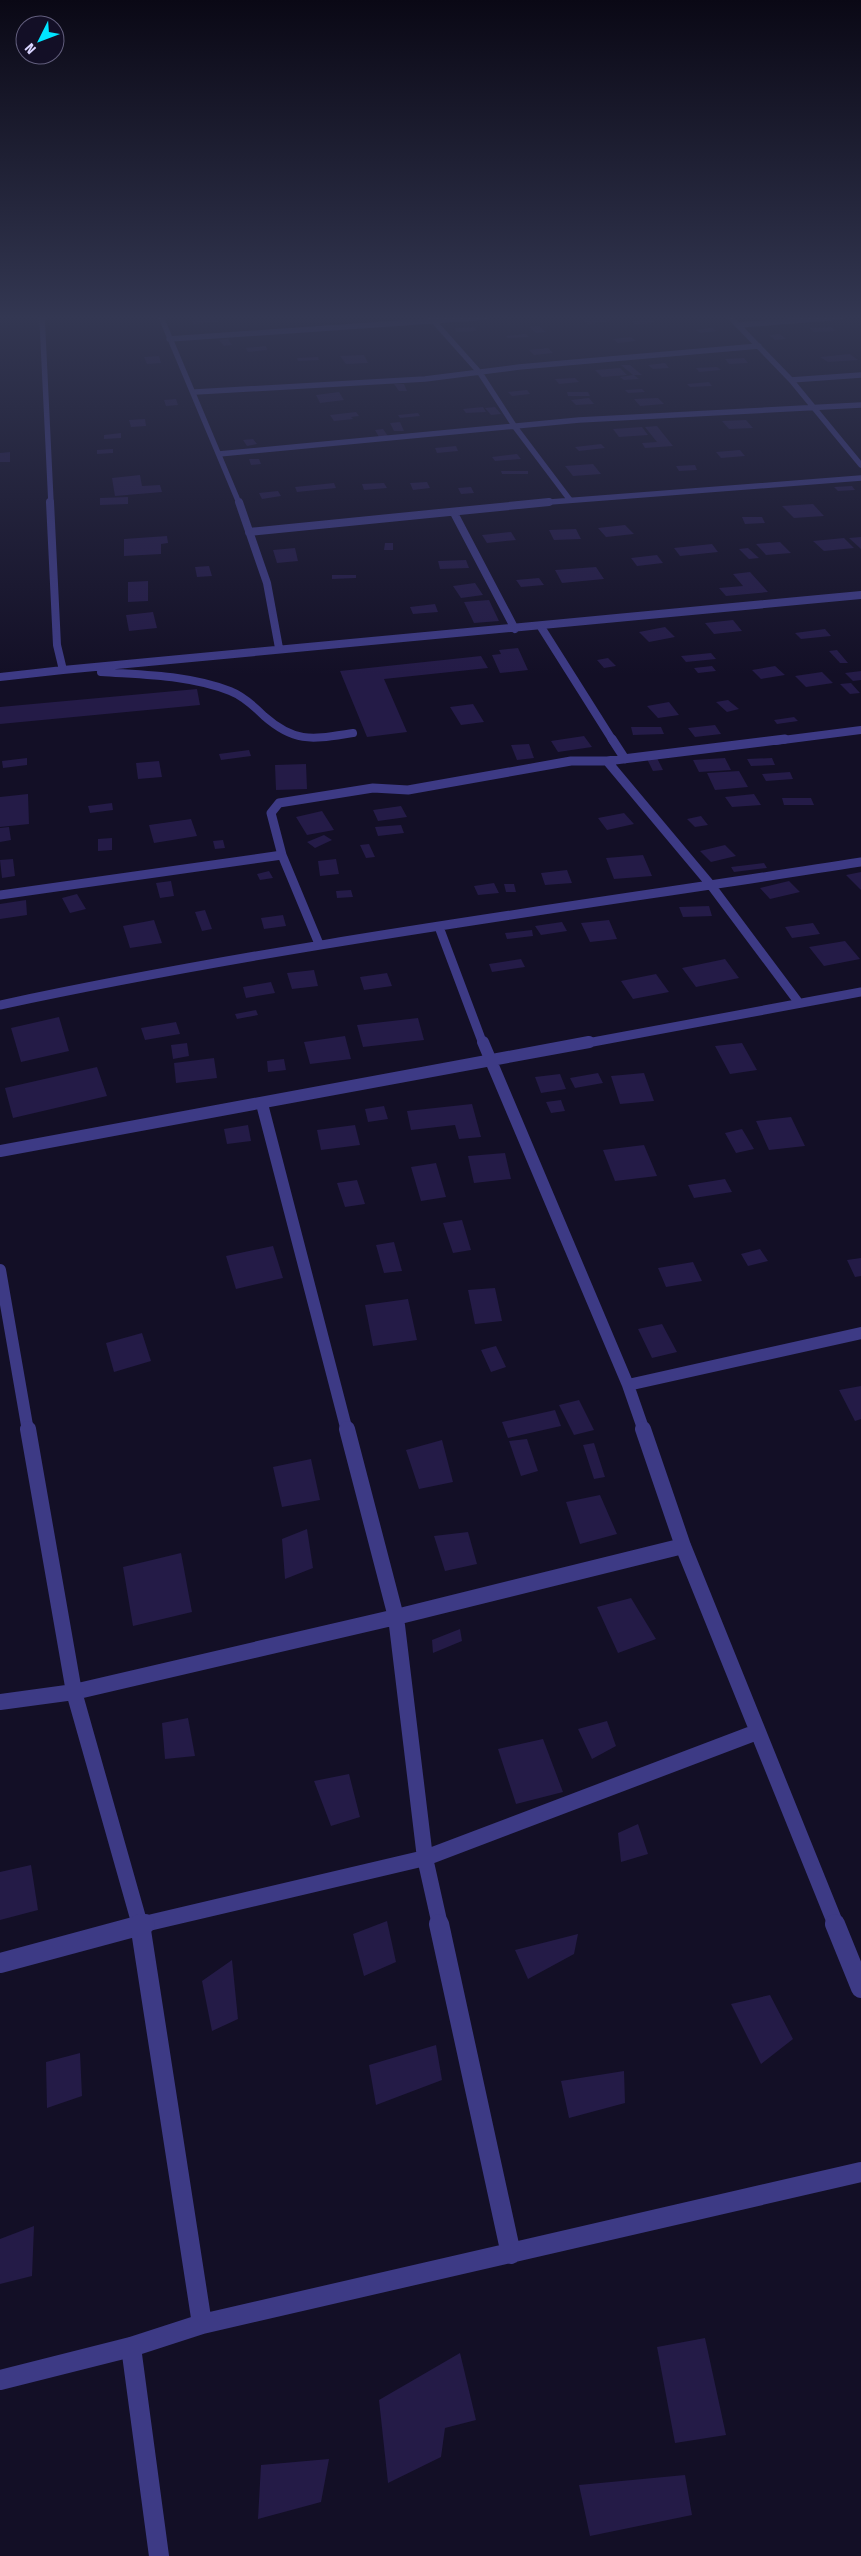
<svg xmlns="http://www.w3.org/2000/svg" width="861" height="2556" font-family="'Fira Sans Condensed',sans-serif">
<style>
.building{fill:#241b47}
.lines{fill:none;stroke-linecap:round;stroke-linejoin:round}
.minor-far5{stroke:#3d3a85;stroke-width:5.5}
.minor-far4{stroke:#3d3a85;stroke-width:8}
.minor-far3{stroke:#3d3a85;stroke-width:9}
.minor-far2{stroke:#3d3a85;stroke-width:12}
.minor-far1{stroke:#3d3a85;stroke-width:16}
.minor{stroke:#3d3a85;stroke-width:20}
</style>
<rect width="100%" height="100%" fill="#130f26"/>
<path class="building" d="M189,317H216L219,322L193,324Z
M606,318L611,321L588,324L583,320Z
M652,319L655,323L635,324L632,321Z
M539,326L546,332L536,333L529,327Z
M474,327L476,331L457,332L455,328Z
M831,327L835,331L814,332L810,328Z
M712,328L717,331L701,333L695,330Z
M526,334L529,337L508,338L506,336Z
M780,334L786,339L775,340L769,335Z
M631,337L636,341L618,343L613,339Z
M228,339L232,345L224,346L219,340Z
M266,346L267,350L248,352L246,348Z
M548,348L553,353L534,355L529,350Z
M850,354L858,360L828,362L820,357Z
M364,355L368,363L346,364L340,356Z
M159,356L161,363L147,364L144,357Z
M318,357L319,360L298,361L297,358Z
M744,358L748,363L729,364L725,359Z
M665,363L669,368L653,369L648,365Z
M621,365H630L642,375H634L639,379L624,380L620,377L633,375Z
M717,367L721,370L699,372L696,368Z
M620,368L627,375L602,377L595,370Z
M575,378L579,382L559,384L555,379Z
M709,382L712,386L690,387L687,384Z
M394,384H404L407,391H399Z
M642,389L645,392L628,393L625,390Z
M527,390L530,394L512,396L508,392Z
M339,392L344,400L320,403L316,395Z
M567,392H588L590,396H568Z
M589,398L594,404L576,405L571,400Z
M658,398L664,404L640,406L634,399Z
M176,399L178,405L166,406L164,400Z
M483,407L486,412L466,413L463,409Z
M495,407L501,414L491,415L485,408Z
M356,412L359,416L351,417L353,419L334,421L330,415Z
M418,413L420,416L400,418L398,415Z
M145,419L146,426L131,427L129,420Z
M746,420L753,428L729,429L722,421Z
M400,422L404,431H394L390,423Z
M657,426L673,446L645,448L642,443L657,442L645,427Z
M642,427L648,435L619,437L613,429Z
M383,429L388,436L379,437L375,430Z
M121,433V438L104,439V435Z
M253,439L257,444L247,446L243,440Z
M601,444L605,448L579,451L575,447Z
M456,446L458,451L437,453L435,448Z
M113,449V453L97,454V450Z
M740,450L745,456L721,458L716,452Z
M10,452V462H0V453Z
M517,454L521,459L495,461L492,457Z
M249,459H259L261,464L251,465Z
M593,464L601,474L573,476L565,466Z
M695,465L697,470L679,471L676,466Z
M501,471H528V474H502Z
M140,475L142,486L160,485L162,492L115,496L112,478Z
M427,482L430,488L413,490L410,483Z
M334,483L336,488L297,492L295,487Z
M384,483L387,488L364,490L362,484Z
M852,486L855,490L838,491L834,487Z
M471,487L474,493L461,494L458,488Z
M278,491L281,496L262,499L259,493Z
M128,497V504L100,505V498Z
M813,504L824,516L794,518L782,506Z
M742,517H762L765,523L745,524Z
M625,525L634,534L606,537L598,528Z
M576,529L581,539L554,540L549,530Z
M511,532L516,540L487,543L482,535Z
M167,536L168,543L161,544V554L124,556V539Z
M861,537V549L849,538Z
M844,538L854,548L824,551L813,541Z
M780,542L791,553L766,555L756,544Z
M385,543H393V550H384Z
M712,544L718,552L680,556L674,548Z
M295,548L298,561L277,563L273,550Z
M748,548L759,558L749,559L739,549Z
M657,555L663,563L637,566L631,558Z
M466,560L469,568L440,569L438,561Z
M209,566L212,576L197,577L195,567Z
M596,567L604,579L562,583L555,570Z
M750,572L768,592L726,596L719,588L743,586L733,574Z
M332,575H356V578L332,579Z
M539,578L544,585L521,587L516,580Z
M148,581V601L128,602V582Z
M475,583L483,595L461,598L453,586Z
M489,600L499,621L474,623L464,602Z
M435,604L438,612L413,614L410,607Z
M153,612L157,628L129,631L126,615Z
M733,620L742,631L714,634L705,623Z
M665,627L675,637L649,642L639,632Z
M825,629L831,636L801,639L795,633Z
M518,648L528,670L500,673L492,655L501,654L499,650Z
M837,650L848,663H840L829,651Z
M711,653L716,659L686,662L681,656Z
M481,656L488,668L384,679L407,732L367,737L340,671Z
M608,658L616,666L604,668L597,660Z
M712,666L716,671L698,673L694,668Z
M775,666L785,675L761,679L752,670Z
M861,671V680L853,681L845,673Z
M822,672L833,683L806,687L795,676Z
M851,683L860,693L850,694L840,684Z
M197,689L200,705L0,724V707Z
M728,700L739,709L727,712L716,702Z
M669,702L679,715L658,718L647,706Z
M473,704L484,722L461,725L450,707Z
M794,717L798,721L777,724L774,720Z
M715,725L721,734L695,737L688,728Z
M631,727H661L664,734L633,735Z
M584,736L592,747L558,752L551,741Z
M529,744L534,758L517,760L511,745Z
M249,750L251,756L221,760L219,754Z
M27,758V765L3,768L2,761Z
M657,758L663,770L653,771L647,759Z
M725,758L731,770L699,772L693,760Z
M772,758L775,765L751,766L747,759Z
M159,761L162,777L138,779L136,763Z
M306,764L307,789L276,790L275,765Z
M739,771L748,787L715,790L707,773Z
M790,772L793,779L766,781L762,774Z
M28,794L29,824L0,827V797Z
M754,794L761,805L732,807L725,797Z
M782,798H811L814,805H784Z
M112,803L113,810L90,813L88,806Z
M401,806L407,817L378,821L373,810Z
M322,811L334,830L307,835L296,817Z
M624,813L634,824L607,830L598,818Z
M701,816L708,825L695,827L687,819Z
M191,819L197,836L154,843L149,825Z
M401,825L404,833L378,836L375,827Z
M9,827L11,840L0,842V828Z
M324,835L332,840L315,848L307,842Z
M112,838V850L98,851V839Z
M223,840L225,848L215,849L213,841Z
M369,844L375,857L366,858L360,845Z
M725,845L736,856L711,862L700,851Z
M643,855L652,876L614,879L606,858Z
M13,859L15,876L2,878L0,860Z
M336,859L339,874L320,876L318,861Z
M764,863L767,868L734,872L731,867Z
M567,870L572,883L545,885L541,873Z
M269,871L273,878L260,880L257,874Z
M861,872V890L846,875Z
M171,881L174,896L160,898L156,883Z
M789,881L800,892L770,899L760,888Z
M494,883L499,893L478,895L474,886Z
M504,884H514L516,892H506Z
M351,890L353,897L337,898L336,891Z
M77,894L86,909L70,913L62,898Z
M26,900L27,915L0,919V904Z
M709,906L712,916L683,917L679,907Z
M205,910L212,929L202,931L195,912Z
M283,915L286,926L264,929L261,918Z
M154,920L162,943L130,948L123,926Z
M609,920L617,939L590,942L581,923Z
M562,922L567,931L541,935L535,926Z
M813,923L820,934L792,938L785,927Z
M532,930L533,936L507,939L505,933Z
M845,941L860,959L824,966L809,947Z
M521,959L525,967L492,972L489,964Z
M725,959L739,978L696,987L682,968Z
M314,970L318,986L292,989L287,973Z
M387,973L392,986L364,990L360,977Z
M656,974L669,992L633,999L621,981Z
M271,982L275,993L246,998L243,987Z
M256,1010L258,1015L237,1019L235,1014Z
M59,1017L69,1051L21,1062L11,1028Z
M418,1018L424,1040L363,1047L357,1025Z
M176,1022L180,1034L145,1040L141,1028Z
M345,1036L351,1059L310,1064L304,1042Z
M187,1043L189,1056L173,1059L171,1045Z
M742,1043L757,1070L730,1074L715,1046Z
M214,1058L217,1078L176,1083L174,1063Z
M284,1059L286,1070L268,1072L267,1061Z
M97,1067L107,1096L13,1118L5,1088Z
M598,1073L603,1083L575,1088L570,1078Z
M644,1073L654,1101L620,1104L611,1076Z
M560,1074L566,1089L541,1093L535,1077Z
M561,1100L565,1111L551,1113L546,1102Z
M472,1104L481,1137L459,1139L455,1125L411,1130L407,1111Z
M384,1106L388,1119L368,1122L365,1109Z
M791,1117L805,1146L769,1150L756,1121Z
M248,1125L251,1141L227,1144L224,1129Z
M355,1125L360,1145L321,1150L317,1130Z
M742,1129L754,1149L736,1153L725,1133Z
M644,1145L657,1176L615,1181L603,1150Z
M505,1153L511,1179L474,1183L468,1156Z
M436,1163L446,1197L421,1201L411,1167Z
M725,1179L732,1192L694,1198L688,1185Z
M357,1180L365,1204L345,1207L337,1183Z
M462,1220L471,1250L453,1253L443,1223Z
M394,1242L402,1271L384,1273L376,1245Z
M273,1246L283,1278L236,1289L226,1256Z
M760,1249L768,1261L748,1266L741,1254Z
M861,1258V1276L855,1277L847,1260Z
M693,1262L702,1281L666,1287L658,1268Z
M495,1288L502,1321L475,1324L468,1290Z
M408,1299L417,1340L373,1346L365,1305Z
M662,1324L677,1352L652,1358L638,1329Z
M142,1333L151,1361L114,1372L106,1343Z
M496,1346L506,1367L491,1372L481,1350Z
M861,1386V1419L855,1421L839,1390Z
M579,1400L594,1430L574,1435L559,1405Z
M555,1410L561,1426L508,1438L502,1422Z
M527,1439L538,1471L521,1476L509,1441Z
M442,1440L453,1482L419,1489L406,1450Z
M594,1443L605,1477L594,1479L583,1445Z
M311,1459L320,1500L282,1507L273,1467Z
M600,1495L617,1534L580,1544L566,1502Z
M307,1529L313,1568L285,1579L282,1539Z
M468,1532L477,1564L445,1571L434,1536Z
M181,1553L192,1612L133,1626L123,1567Z
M631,1598L656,1639L618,1653L597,1607Z
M460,1629L462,1641L433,1653L432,1640Z
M188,1718L195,1756L165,1759L162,1723Z
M607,1721L616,1746L592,1759L578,1729Z
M543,1739L563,1792L516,1804L498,1749Z
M349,1774L360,1817L331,1826L314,1781Z
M638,1824L648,1854L621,1862L618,1833Z
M31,1865L38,1910L0,1920V1872Z
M387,1921L396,1962L364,1976L353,1934Z
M578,1934L574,1954L528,1979L515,1950Z
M232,1960L238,2019L212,2031L202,1981Z
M770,1995L793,2039L761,2064L731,2004Z
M436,2045L442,2080L376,2105L369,2065Z
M80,2053L82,2096L47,2108L46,2062Z
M624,2071L625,2103L569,2118L561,2081Z
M34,2226L32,2276L0,2284V2239Z
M705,2338L726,2435L675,2443L657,2347Z
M460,2353L476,2420L445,2428L441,2457L388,2483L379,2400Z
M329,2459L321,2502L258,2519L261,2465Z
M685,2475L692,2515L590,2536L579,2485Z"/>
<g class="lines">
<path class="minor-far5" d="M42,317L51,503
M161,317L239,503
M730,317L791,380L861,465
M431,318L480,373L515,427L570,500
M740,325L841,317
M169,339L488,317
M791,380L861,375
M195,392L425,379L519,367L759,346
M219,454L579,420L861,405
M537,503L861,478"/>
<path class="minor-far4" d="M239,502L267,583L279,648
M454,513L515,629
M249,532L549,502
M541,627L613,741
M63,670L861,595
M101,672C143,675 190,675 230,691C243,696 254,706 264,716C296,744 313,739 353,733
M0,677L63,670L57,645L50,502
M775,741L861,730"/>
<path class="minor-far3" d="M612,739L625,759
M785,739L607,761L710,884L799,1003
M0,895L282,855
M439,927L483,1044
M319,944L282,855L271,813L279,803L373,788L408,790L571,761H607
M0,1005C285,944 573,907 861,862
M582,1044L861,992"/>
<path class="minor-far2" d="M483,1042L628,1385L644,1431
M262,1104L347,1431
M0,1151L589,1042
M0,1270L28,1431
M628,1385L861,1333"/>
<path class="minor-far1" d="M28,1429L74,1692L140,1925
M347,1429L396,1617L425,1858L440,1925
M643,1429L683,1546L836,1925
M0,1702L74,1692L396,1617L683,1546
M140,1925L425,1858L757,1732"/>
<path class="minor" d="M140,1924L202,2324
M439,1924L511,2254
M835,1924L861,1988
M0,1963L145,1924
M131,2347L159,2556
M0,2380L131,2347L202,2324L861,2172"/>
</g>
<linearGradient id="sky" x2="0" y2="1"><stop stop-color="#0a0815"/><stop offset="0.47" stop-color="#333752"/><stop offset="1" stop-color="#333752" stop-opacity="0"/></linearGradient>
<rect width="861" height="675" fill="url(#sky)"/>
<g transform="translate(40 40) rotate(228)"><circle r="24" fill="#130f26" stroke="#625e7d"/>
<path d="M0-4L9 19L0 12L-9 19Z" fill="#00e5ff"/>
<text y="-8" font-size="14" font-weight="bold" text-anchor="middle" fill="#d9d4ff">N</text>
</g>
</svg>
